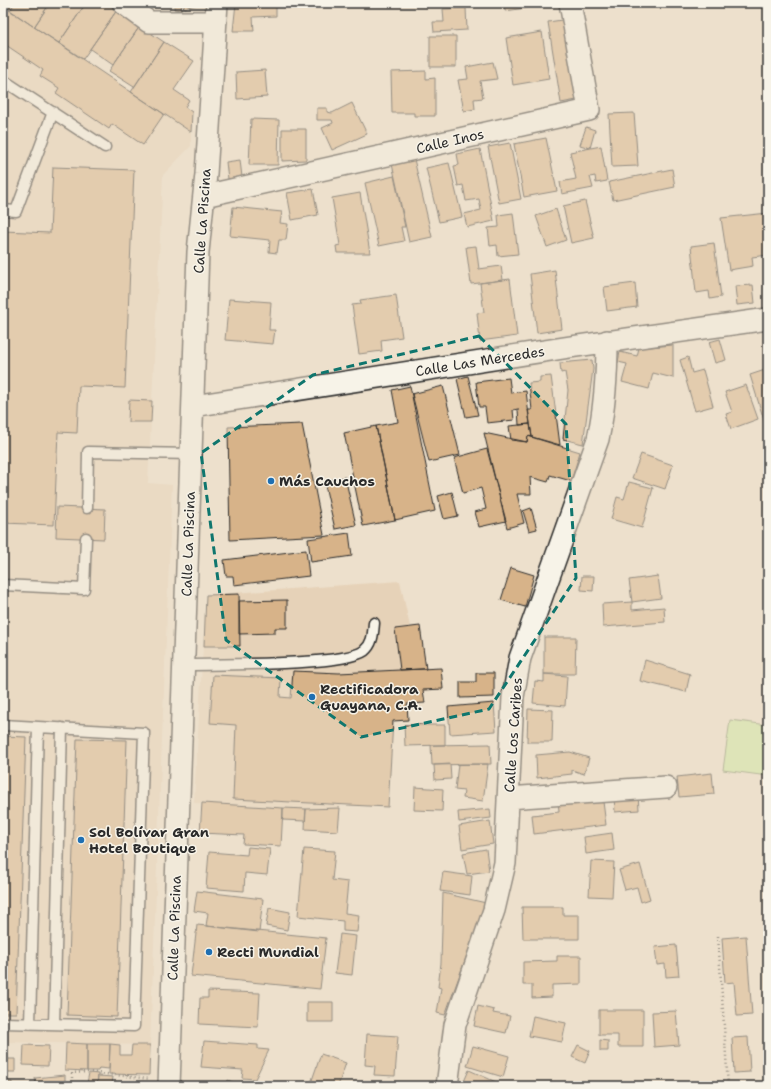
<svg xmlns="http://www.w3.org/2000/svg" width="771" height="1089" font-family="'Shantell Sans',sans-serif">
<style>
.built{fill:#e6d2b8}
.green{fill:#cce9a0;stroke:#7c8a66}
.building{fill:#d7b389;stroke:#2b2b2b}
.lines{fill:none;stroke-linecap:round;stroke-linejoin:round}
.service-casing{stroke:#2b2b2b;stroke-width:13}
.minor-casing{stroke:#2b2b2b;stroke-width:24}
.path{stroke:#2b2b2b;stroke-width:2.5;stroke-dasharray:1 3;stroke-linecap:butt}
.service{stroke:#f7f3e8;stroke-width:10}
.minor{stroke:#f7f3e8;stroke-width:21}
.marked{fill:none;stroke:#0f766e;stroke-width:3;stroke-dasharray:8 5;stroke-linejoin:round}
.poi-dot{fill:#1f6fb2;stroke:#f7f3e8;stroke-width:1.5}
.labels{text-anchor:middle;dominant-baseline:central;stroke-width:3;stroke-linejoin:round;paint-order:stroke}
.street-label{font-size:14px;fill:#2b2b2b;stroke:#f7f3e8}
.poi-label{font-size:14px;font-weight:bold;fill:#2b2b2b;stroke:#f7f3e8;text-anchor:start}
</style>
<rect width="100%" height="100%" fill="#ede0cc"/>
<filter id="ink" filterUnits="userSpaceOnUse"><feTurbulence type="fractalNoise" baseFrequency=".025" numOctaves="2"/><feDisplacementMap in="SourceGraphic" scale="8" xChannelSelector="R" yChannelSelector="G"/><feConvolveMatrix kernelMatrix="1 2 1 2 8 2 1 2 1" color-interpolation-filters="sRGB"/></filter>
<g filter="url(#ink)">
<path class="built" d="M3,6L191,132V146L163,175L148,483L172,485L150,1045L3,1042Z
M400,581L410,627L420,626L426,669L441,668L443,689L423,691L425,703L407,704L408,720L393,721L388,807L341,805L340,808L306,809L194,803L206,595Z"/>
<path class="green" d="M730,720L768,725V776L723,770Z"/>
<path class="building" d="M3,3H15L10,10L3,6Z
M15,3H50L34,27L10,10Z
M50,3H86L59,43L34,27Z
M86,3H107L117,10L83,59L59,43Z
M175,3H182L181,10L174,9Z
M184,3H202L184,8Z
M236,3H276V16L253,17L254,31H233Z
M504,3H540V6L505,11Z
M3,6L164,114L143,145L112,124L109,129L56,93L59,88L40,76L43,70L3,43Z
M466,8L467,30L434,32L433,22H444L443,9Z
M117,10L140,26L113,65L90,49Z
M569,19L582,99L561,103L548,22Z
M140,26L164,42L134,87L109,71Z
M542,32L549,79L513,85L506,38Z
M430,36H456V67H430Z
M164,42L194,61L174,90L189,100L185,107L192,112L191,132L131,92Z
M493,62L497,79L480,81L483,98L474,99L475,109L464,111L458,80L468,79L466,67Z
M265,70L267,97L237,99L236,72Z
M426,71V79L435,78V116H414V113H392L391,72Z
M352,103L367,134L332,150L322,128L333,123L332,120H317V108H327V112L332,113Z
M634,113L638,166L612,167L609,114Z
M251,119L279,120L278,165H249Z
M586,127L595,130L590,148L580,145Z
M282,129H306V160L282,161Z
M546,138L557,191L524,197L514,144Z
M510,143L521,199L499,203L488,147Z
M601,146L607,181L596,183L595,176L590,177L593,188L562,194L560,182L576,179L570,152Z
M480,149L494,221L467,227L464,214L481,210L479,199L466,201L463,185L458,186L454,166L459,165L457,154Z
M414,159L432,237L409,242L392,164Z
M240,160L242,177L228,179L226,162Z
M449,163L462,217L439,222L426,168Z
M53,167L134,170L125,388L79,386L77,433L58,432L54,525L3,523V231L50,233Z
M672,169L675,187L613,200L609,182Z
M394,176L405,227H401L404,241L379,246L365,183Z
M313,189L318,215L292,220L287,193Z
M360,193L370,253H337L336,246L340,245L332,198Z
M585,201L594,238L571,243L563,206Z
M233,207L282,212L280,223L288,224L286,240H279L277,253L269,252L270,240L230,236Z
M556,209L566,240L547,247L536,216Z
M513,213L518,254L498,256L497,245L490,246L488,228L499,227L498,215Z
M768,213V255L752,257L753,266L729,270L721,218Z
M714,243L721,297L710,299L709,291L696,293L691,246Z
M476,246L479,269L501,266L503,280L471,284L466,247Z
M555,270L562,329L537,333L530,274Z
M510,279L517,336L480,341L477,313L484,312L480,283Z
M635,283L637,307L607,311L604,287Z
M753,285L755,303L737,305L735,286Z
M396,295L402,337L381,340L382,351L359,354L352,305L361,304L360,300Z
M229,299L271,302L269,330H275L273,344L225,340Z
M720,339L726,360L715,363L709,342Z
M673,345V378L653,373L649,389L622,382L627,364L618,362L620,352L637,356L639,348Z
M688,357L692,373L703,370L713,406L695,411L680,360Z
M592,360L593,369L583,444L563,439L568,390L565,372L561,373L560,363Z
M768,369V429L767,430L750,375Z
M468,376L478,415L466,417L457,379Z
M551,376L560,445L532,437L528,410H532L529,383L540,382V377Z
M509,378L511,393L526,391L530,424L519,425L518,409L513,410L514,420L487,423L485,407H479L476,382Z
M746,385L758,419L731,429L726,414L732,412L725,392Z
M410,386L435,511L395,520L376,426L398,422L392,390Z
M443,386L460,455L429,462L412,394Z
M129,400L152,401L151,422H128Z
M302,424L324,535L230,540L228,427Z
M530,424L532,437L528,436L527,442L511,440L509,426Z
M376,426L395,520L363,526L344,433Z
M484,433L527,442L528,436L580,452L571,481L550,475L548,482L530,477L531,494H517L524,523L507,528Z
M487,449L506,521L479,527L475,512L486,509L481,488L463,493L454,458Z
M641,454L673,465L665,489L632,478Z
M345,477L356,525L335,529L324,481Z
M629,482L653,488L642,528L611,519L617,497L624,499Z
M452,492L458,516L444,519L438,496Z
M57,507L105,509L104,539L56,537Z
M531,508L537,529L529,531L523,511Z
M349,533L352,556L311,562L308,539Z
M306,550L309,576L234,585L233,576H226L224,560Z
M511,568L534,575L525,607L501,600Z
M582,576H594L593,591L581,590Z
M658,576L661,598L632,602L629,580Z
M239,594L240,646H204L206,595Z
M287,600V628H275V633L239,634V601Z
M632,602V610L664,607L665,622L603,627L602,604Z
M420,626L426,669L400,670L395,629Z
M544,637H576L575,674H544Z
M645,660L690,674L686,692L640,681Z
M441,668L443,689L423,690L425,703L407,704L408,720L393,721L388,807L233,799L236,725L210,723L213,675L281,678L280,697L291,698L293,671L339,673Z
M476,673H494V697L460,698V682H476Z
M544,674L567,676L565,706L533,703L535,681L544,682Z
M494,703L496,731L450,734L448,707Z
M528,709L553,710L552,742H527Z
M404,725H445V745L405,746Z
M3,736L26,737L16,1013H3Z
M77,739L127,740L117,1017L67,1015Z
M490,744L491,764L432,765L431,745Z
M570,752L589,758L584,774L572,770V774L537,778L536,755Z
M450,764L451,779L435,780L434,765Z
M458,764H488L483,801L463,798L464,791L455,790Z
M712,773L714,794L679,797L677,777Z
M415,787L443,789L442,811L414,810Z
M602,794L606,825L534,834L532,815L559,812L558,799Z
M638,794L639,810L615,812L614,796Z
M202,803L283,808L281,846L243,844L244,835L200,833Z
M283,808L306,809L305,821L283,820Z
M340,808L338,831L305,829L306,809Z
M490,809L491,818L459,822L458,812Z
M490,821L493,844L462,849L459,826Z
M612,833L614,850L586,854L584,837Z
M248,847L270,849L267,875L245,873L244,891L206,888L209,852L247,855Z
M304,849L335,851L332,880L348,882L345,913L359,915L357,932L343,931V921L298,916Z
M486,849L489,871L467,874L463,853Z
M591,861L614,862L612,897L589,896Z
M640,864L650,899L641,902L637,887L625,890L619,870Z
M443,872L472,876L470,895L440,891Z
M197,891L263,899L259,932L206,926L208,913L194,911Z
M443,893L486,903L445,1015L437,1013L441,988L438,987L441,963Z
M522,907H563V915H579V939H523Z
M269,908L290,912L287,930L266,926Z
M197,925L326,938L320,989L191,976Z
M340,934L356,936L352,975L335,973Z
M746,936L752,1015L737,1016L734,982L725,983L722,938Z
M676,945L679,976L666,977L665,964L657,965L655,947Z
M557,956H581V984L552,985V997L532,998V985H523V962L557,961Z
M208,991L260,993L258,1027L199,1024L200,998H208Z
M307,1002H333V1022H307Z
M478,1006L494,1010L493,1013L510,1016L506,1033L474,1026Z
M599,1010H643V1047H618V1035H599Z
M676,1011L679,1045L654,1047L652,1012Z
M533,1016L566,1023L562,1042L529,1036Z
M367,1034L398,1036L395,1076L374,1075L375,1066L365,1065Z
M748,1037L750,1072L734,1073L732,1038Z
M600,1040L608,1041V1051H600Z
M204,1041L258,1045V1049L269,1050L255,1079L242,1078L243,1070L201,1067Z
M66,1043L87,1044V1071L65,1070Z
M87,1044H110L109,1069L99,1068L98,1071H87Z
M110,1044L120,1045V1055H131L132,1045H150L149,1075L109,1074Z
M24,1045L49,1046L48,1066L23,1065Z
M578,1045L590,1051L585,1063L572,1057Z
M473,1046L509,1056L503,1077L467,1066Z
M321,1054L346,1063L338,1086H320L311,1083Z
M3,1059H15V1072H3Z
M469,1070L505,1086H462Z
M89,1073L98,1074L97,1086H80L81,1082L87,1083Z
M65,1075V1086H36L35,1078Z
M98,1076L113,1077L112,1084L132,1086H97Z
M228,1080L241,1086H225Z
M3,1082H12V1086H3Z"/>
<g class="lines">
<g class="service-casing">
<path id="service" d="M3,80L105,147
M3,210L16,211L53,112
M87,508L88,452L191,454
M3,585L84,589L86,538
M185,665C217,664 343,666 364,651C373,644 373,633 374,623
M3,725L144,733L134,1026L3,1023
M30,1024L38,727
M54,1024L62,728"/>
</g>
<g class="minor-casing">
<path id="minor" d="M123,3L149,22H216
M204,196L589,110L570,3
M193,406L570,347L768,319
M508,798L666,787
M169,1086L198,252L206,174L217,3
M447,1086L455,1025L494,910L505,863L513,697L520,658L598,439C605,406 607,375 607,341"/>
</g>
<path class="path" d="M718,936L728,1086
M72,1086V1073L89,1072L150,1079"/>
<use href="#service" class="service"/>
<use href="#minor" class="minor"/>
</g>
</g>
<path d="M0 0H771V1089H0ZM479,336L566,424L576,578L489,709L361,737L226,640L201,453L313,375Z" fill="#ede0cc" fill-opacity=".55" fill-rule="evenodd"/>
<path class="marked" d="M479,336L566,424L576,578L489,709L361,737L226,640L201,453L313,375Z"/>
<g class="poi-dot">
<circle cx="271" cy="481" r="4"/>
<circle cx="312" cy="697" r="4"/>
<circle cx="81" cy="840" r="4"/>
<circle cx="209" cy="952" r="4"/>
</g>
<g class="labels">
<g class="street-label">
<text transform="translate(450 141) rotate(-13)">Calle Inos</text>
<text transform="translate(202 221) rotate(-86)">Calle La Piscina</text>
<text transform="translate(480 361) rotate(-9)">Calle Las Mercedes</text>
<text transform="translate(188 544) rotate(-88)">Calle La Piscina</text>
<text transform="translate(513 735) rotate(-86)">Calle Los Caribes</text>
<text transform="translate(174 928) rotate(-88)">Calle La Piscina</text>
</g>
<g class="poi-label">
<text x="279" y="481">Más Cauchos</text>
<text x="320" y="689">Rectificadora<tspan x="320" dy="16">Guayana, C.A.</tspan></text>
<text x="89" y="832">Sol Bolívar Gran<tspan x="89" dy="16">Hotel Boutique</tspan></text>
<text x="217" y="952">Recti Mundial</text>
</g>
</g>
<rect width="771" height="1089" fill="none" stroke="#f7f3e8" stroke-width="16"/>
<rect x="8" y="8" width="755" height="1073" fill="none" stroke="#2b2b2b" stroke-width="1.5" filter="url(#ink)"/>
</svg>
